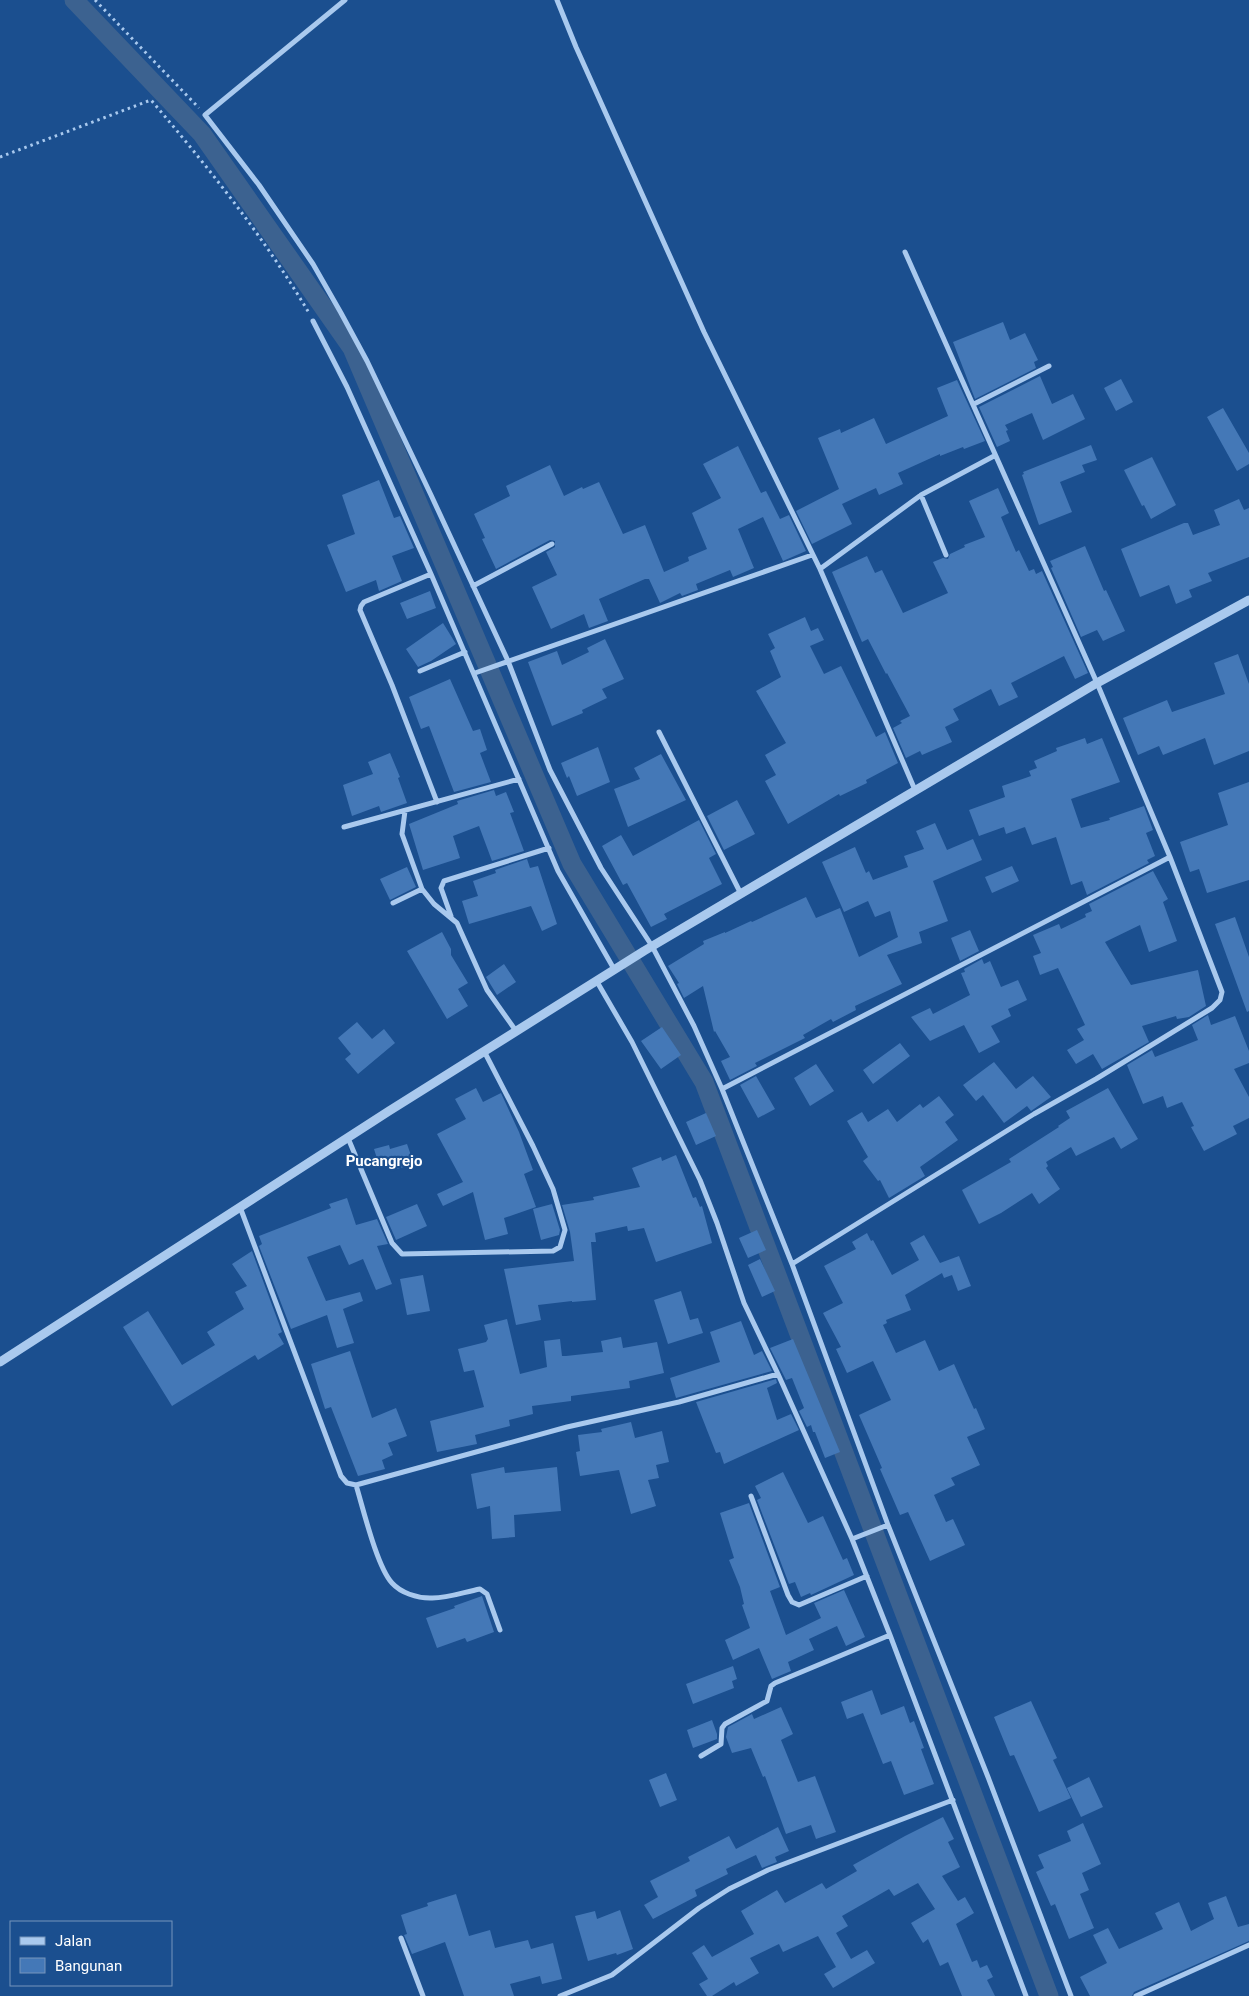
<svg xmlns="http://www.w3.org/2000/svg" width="1249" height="1996" font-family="Roboto,sans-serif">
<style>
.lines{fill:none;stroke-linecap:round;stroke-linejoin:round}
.canal{stroke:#3c6290;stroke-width:19}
.building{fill:#4478b7}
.path{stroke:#a9c9ee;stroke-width:3;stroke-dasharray:2.5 4;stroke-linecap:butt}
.minor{stroke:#a9c9ee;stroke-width:5}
.tertiary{stroke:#a9c9ee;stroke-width:9}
.labels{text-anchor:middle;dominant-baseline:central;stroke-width:4.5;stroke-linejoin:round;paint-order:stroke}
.quarter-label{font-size:15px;font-weight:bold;fill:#fff;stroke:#1b4f8f}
</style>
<rect width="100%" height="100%" fill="#1b4f8f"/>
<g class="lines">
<path class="canal" d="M74,0L202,134L352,348L572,864L704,1082L1049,1996"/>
</g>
<path class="building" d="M1003,322L1010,340L1025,333L1038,360L1034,362L1036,368L975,399L953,342Z
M1040,376L1052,404L1073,394L1085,419L1043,440L1032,413L1005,425L1008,430L1006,431L1010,441L997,447L979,407Z
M1121,379L1133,402L1116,411L1104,388Z
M957,380L985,441L964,449L963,447L940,456V454L898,473L903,484L879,495L876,488L842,504L852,524L812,544L796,511L839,489L818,438L840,429L841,433L874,418L886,444L948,416L937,388Z
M1223,408L1249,453V464L1237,471L1207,417Z
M1091,445L1097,460L1082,465L1085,472L1060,482L1072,512L1039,525L1022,475L1024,474L1023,472Z
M738,446L761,493L766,491L780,519L789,515L806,551L783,561L763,517L738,529L754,568L733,577L730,570L696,584L698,590L682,596L680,593L660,603L649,579H645L599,599L608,621L589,628L584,614L551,629L532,587L557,575L546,552L555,547V541L550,540L496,569L482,539L485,538L474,514L510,496L506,486L550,465L564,496L582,487L583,489L599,482L623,534L645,525L664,572L689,561L688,557L707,549L692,513L721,498L703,464Z
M1152,457L1176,505L1151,519L1144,505L1142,506L1124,470Z
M379,480L394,518L400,516L414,548L392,556L402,581L379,591L376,580L346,592L327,545L355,534L342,495Z
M998,488L1009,513L1001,517L1016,552L1019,550L1029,571L1034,569L1036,574L1042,571L1088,673L1075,679L1064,656L1011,683L1018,697L999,706L991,689L953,709L959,720L945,727L952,742L922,755L920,751L906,758L893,728L902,723L900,721L910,716L887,673L886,674L868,639L862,642L832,572L867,556L875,573L882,570L903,613L948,593L933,562L943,558L948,559L950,554L965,547L964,545L985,537L969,501Z
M1239,499L1244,510L1249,508V557L1208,573L1212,581L1189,590L1192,597L1176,604L1169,585L1140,597L1121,549L1184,523H1188L1193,535L1220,525L1214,510Z
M1085,546L1104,591L1106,590L1125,631L1103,641L1097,630L1081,637L1051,568L1053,567L1050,561Z
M430,591L436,608L407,619L400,603Z
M805,617L811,631L818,628L824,640L810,646L824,674L841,666L876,737L885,732L898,763L866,780L867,783L840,796L839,794L788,824L765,781L776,775L765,755L786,743L756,691L781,677L770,651L775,648L768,634Z
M443,623L456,644L431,661L418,667L406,649Z
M605,639L624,679L602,689L607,698L582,710L583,713L552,726L528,662L557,651L562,665L589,652L587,648Z
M1238,654L1249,684V751L1214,765L1205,738L1163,755L1159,746L1138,755L1123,718L1167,700L1172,712L1225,694L1214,663Z
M450,679L473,731L480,729L487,750L480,753L491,782L454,792L429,726L421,729L409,697Z
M1085,738L1087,744L1102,738L1120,782L1071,799L1081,828L1110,820L1109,818L1144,806L1153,830L1146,833L1155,856L1147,860L1149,863L1087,895L1082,881L1071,885L1056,837L1032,845L1025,827L1006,834L1004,827L979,836L969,810L1005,797L1002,786L1031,776L1029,771L1037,768L1034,761L1057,751L1056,748Z
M598,747L610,782L577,796L569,776L567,778L561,763Z
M390,753L400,777L398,778L407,803L381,812L379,806L352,816L343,785L373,774L368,762Z
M661,754L686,800L628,827L614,789L640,779L634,768Z
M1249,782V880L1207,893L1199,869L1190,872L1180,842L1228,825L1218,793Z
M494,790L496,796L506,792L514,812L510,813L524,851L492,861L479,826L453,836L460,858L423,870L409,824L458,804L457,801Z
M737,800L755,834L724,850L707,816Z
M699,820L716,854L709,858L722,884L664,914L667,919L651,927L627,883L623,885L602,846L621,835L633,856Z
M935,823L947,850L973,839L982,860L933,881L948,921L919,932L922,943L887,955L902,984L855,1006L856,1010L833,1022L831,1019L803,1035L805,1038L755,1063L757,1066L730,1080L721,1061L730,1057L715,1031L714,1032L703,986L684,998L677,984L679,983L668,966L704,944L703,941L725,932V933L751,921L752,922L806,897L816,918L840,908L859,957L898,937L890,911L875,917L868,901L844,912L822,862L855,847L866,873L869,871L873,880L908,867L904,856L924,849L916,831Z
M527,859L530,868L538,866L557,924L542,931L531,906L469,924L462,901L478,896L473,881L496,873L495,870Z
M1012,866L1019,881L992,893L985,877Z
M407,867L416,887L390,900L380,879Z
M1153,871L1168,899L1163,902L1177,941L1149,952L1140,925L1105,942L1131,985L1198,970L1206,1006L1189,1017L1177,1019L1176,1016L1142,1026L1149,1042L1102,1069L1093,1054L1076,1064L1067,1050L1084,1040L1077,1029L1085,1025L1058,968L1040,975L1033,956L1041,953L1033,935L1059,924L1061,929L1086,917L1085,914L1092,911L1089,904Z
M1235,917L1249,957V1011L1247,1012L1215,924Z
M970,930L979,951L960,961L951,938Z
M442,932L451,949V955L468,983L458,989L468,1006L447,1019L407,951Z
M982,959L984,964L990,961L1001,987L1018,980L1027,1000L1008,1009L1011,1016L991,1026L1000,1042L979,1053L964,1025L930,1041L911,1017L930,1008L933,1014L970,995L961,973L965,972L964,969Z
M504,964L516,982L497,995L486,977Z
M1208,1015L1211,1025L1235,1016L1249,1051V1063L1234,1069L1249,1097V1118L1233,1126L1237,1134L1204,1151L1191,1127L1194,1126L1182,1102L1167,1108L1163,1096L1143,1104L1127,1065L1152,1050L1155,1057L1198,1040L1192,1025Z
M357,1022L372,1039L384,1029L395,1043L358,1074L345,1059L351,1054L338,1038Z
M662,1027L681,1055L661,1069L641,1041Z
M900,1043L910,1056L873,1084L863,1070Z
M994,1062L1016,1089L1033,1076L1051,1097L1031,1111L1027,1106L1004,1123L983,1095L976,1101L963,1085Z
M816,1064L834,1091L810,1106L794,1078Z
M756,1076L775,1109L758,1118L740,1085Z
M476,1088L483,1102L501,1093L519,1132L533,1170L524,1174L536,1207L504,1218L508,1234L485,1240L473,1192L443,1206L437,1194L463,1182L437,1134L466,1119L455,1099Z
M1108,1088L1138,1139L1121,1149L1114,1137L1076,1156L1071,1147L1046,1162L1048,1166L1046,1168L1060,1189L1039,1204L1032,1193L1001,1213L979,1224L962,1190L1011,1162L1009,1159L1059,1127L1058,1126L1070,1118L1066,1111Z
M939,1096L954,1115L945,1122L958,1140L920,1167L925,1176L889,1198L880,1180L878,1181L863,1161L868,1157L847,1121L862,1112L868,1122L888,1109L897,1122L920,1104L923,1108Z
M706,1113L716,1136L696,1145L686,1122Z
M407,1144L414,1164L397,1169L396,1165L380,1168L374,1149L389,1145L390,1149Z
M676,1155L693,1198L696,1197L700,1207L702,1206L712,1243L656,1262L644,1228L628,1231L627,1226L595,1233L596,1242H591L596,1300L572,1302V1301L538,1305L541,1320L516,1325L504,1269L574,1261L570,1232L562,1205L594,1200L593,1197L640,1187L632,1168L661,1157L662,1161Z
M347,1198L356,1225L377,1219L388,1244L377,1246L392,1284L376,1290L363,1259L349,1265L340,1245L307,1257L326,1301L360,1292L363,1301L343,1309L354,1343L337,1348L327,1315L291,1329L259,1246L262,1244L259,1236L331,1208L329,1204Z
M417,1204L427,1226L396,1240L386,1217Z
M552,1204L560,1230L559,1235L541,1240L533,1209Z
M757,1230L766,1250L748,1258L739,1238Z
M867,1233L871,1241L873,1240L892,1275L919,1260L910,1243L924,1235L940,1263L959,1256L971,1286L958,1291L952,1275L944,1278L942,1273L905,1295L911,1310L886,1320L887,1323L883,1325L896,1353L925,1340L939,1371L954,1364L974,1409L976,1408L985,1429L967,1437L980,1465L951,1478L955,1485L934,1495L946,1522L953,1519L965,1545L930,1561L908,1512L900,1515L880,1469L882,1468L859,1415L891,1400L873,1361L847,1373L836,1349L841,1347L823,1313L843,1303L824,1266L856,1249L852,1242Z
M252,1251L282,1332L278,1334L284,1344L258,1360L255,1355L172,1406L123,1327L148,1311L182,1365L215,1345L207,1332L244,1309L235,1292L247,1286L232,1264Z
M760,1259L775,1291L762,1297L748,1265Z
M423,1275L430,1311L407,1315L400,1279Z
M681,1291L690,1320L698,1318L703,1333L668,1344L654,1300Z
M507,1319L520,1374L547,1367L544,1341L560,1339L562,1356H566L603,1352L601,1341L621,1337L623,1348L657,1342L664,1373L629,1381L630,1388L571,1396V1401L532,1406L533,1414L509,1420L510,1426L475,1435L477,1444L437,1452L430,1421L484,1407L474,1370L464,1372L458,1349L486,1342L488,1339L484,1325Z
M741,1321L754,1355L762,1351L772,1371L676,1398L670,1378L720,1362L710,1332Z
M793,1339L840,1452L825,1458L815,1432H813L811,1425L807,1427L799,1411L804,1408L792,1378L786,1380L770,1348Z
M350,1351L372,1418L396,1408L407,1436L388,1443L393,1455L382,1460L385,1469L358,1476L331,1407L325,1409L311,1364Z
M776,1379L777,1383L767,1388L777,1420L791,1414L799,1430L724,1464L720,1452L716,1453L696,1402Z
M631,1422L635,1438L662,1431L669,1462L656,1465L659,1478L648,1480L656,1506L631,1514L619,1470L580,1476L576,1452L580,1451L578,1435L602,1432L601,1429Z
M504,1467L505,1473L557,1467L561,1511L514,1515L515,1537L492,1539L490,1506L477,1509L471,1474Z
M783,1472L808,1523L823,1516L843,1560L847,1558L854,1575L811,1595L810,1593L801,1597L795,1582L789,1584L757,1500L761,1498L755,1486Z
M749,1503L780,1587L770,1591L786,1635L821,1618L814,1603L844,1590L865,1637L846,1646L837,1626L809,1639L814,1650L788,1662L791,1671L772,1679L759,1648L733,1660L725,1640L750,1628L742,1605L744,1604L740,1587L729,1560L734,1558L720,1513Z
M482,1596L494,1632L467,1642L465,1638L437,1648L426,1618L455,1608L454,1606Z
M733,1666L737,1679L732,1681L734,1688L693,1704L686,1684Z
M872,1690L881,1715L904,1706L910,1723L914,1721L924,1748L921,1749L934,1784L904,1795L891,1761L883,1764L863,1713L847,1719L841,1702Z
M1031,1701L1057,1758L1053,1760L1071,1798L1039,1812L1014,1755L1010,1756L994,1717Z
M781,1707L793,1734L781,1740L798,1782L815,1776L836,1832L816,1839L811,1825L786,1834L765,1776L763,1777L751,1748L732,1753L726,1737L728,1727L752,1714L754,1719Z
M712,1720L717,1734V1739L693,1748L687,1730Z
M666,1773L677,1800L660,1807L649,1780Z
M1089,1777L1103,1807L1081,1817L1067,1788Z
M943,1817L954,1839L948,1842L960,1867L942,1876L958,1901L965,1897L974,1913L956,1924L972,1962L977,1960L980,1968L987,1965L993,1977L987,1980L995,1996H962L948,1962L940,1966L928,1939L923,1943L911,1923L935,1909L918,1883L894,1896L889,1889L842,1916L848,1926L836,1933L851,1959L867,1950L875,1963L833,1988L824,1974L836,1967L818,1936L783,1952L779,1944L750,1958L759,1973L736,1986L734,1982L712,1996H707L699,1984L708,1979L692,1953L704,1945L712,1957L754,1934L741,1911L777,1890L785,1903L822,1883L826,1889L857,1871L853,1865L905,1836Z
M1083,1823L1101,1864L1082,1873L1089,1890L1080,1894L1094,1928L1069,1939L1055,1904L1051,1906L1036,1872L1044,1868L1038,1855L1071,1841L1067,1831Z
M778,1827L789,1851L775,1857L777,1862L762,1868L756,1855L726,1869L728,1874L695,1890L697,1896L653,1919L644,1905L658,1897L650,1881L690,1861L688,1857L729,1836L736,1849Z
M456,1894L469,1936L490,1930L495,1948L528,1940L531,1949L553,1943L562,1979L542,1984L540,1976L510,1984L514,1996H464L445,1942L412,1954L404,1935L407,1934L401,1915L428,1906L427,1903Z
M1226,1896L1238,1927L1249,1924V1941L1134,1992L1132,1996H1090L1080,1977L1107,1963L1093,1935L1108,1928L1119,1949L1163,1929L1155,1913L1179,1902L1191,1931L1214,1919L1208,1903Z
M620,1910L633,1949L617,1955L616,1953L588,1961L575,1916L595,1911L597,1919Z"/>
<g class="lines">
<path class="path" d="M95,0L199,108
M0,157L151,100C208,167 264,237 309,313"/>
<path class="minor" d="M345,0L205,115L259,185L313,264L341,313L367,361L431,495L508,661L550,770L601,868L652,946L694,1026L722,1089L792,1264L888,1525L988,1777L1071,1996
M557,0L576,47L704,332L820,569L915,790
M313,321L347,387L431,574L558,871L614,969
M974,404L1049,366
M921,495L946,555
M820,569L921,495L994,456
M431,574L364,602L361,606L360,610L392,685L437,802
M473,586L552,544
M420,671L465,652
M475,673L812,555
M659,732L741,894
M405,811L402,834L422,889L434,904L457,923L487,990L516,1031
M344,827L519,779
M393,903L422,889
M451,916L441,888L444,881L549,848
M596,980L632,1042L700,1180L717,1223L744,1303L778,1374L852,1539L890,1635L1026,1996
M722,1089L1170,857
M348,1138L392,1243L402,1254L553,1251L560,1247L565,1230L553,1189L533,1146L484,1051
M240,1207L341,1476L347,1483L356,1485L567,1427L679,1402L778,1374
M792,1264L1034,1114L1096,1079L1212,1008L1220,1000L1222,992L1170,857L1097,683L905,252
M356,1485C363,1508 377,1567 392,1583C401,1593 417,1598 430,1598C446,1599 464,1592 480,1589L487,1594L500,1630
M751,1496L788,1595L792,1602L799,1605L867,1576
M852,1539L888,1525
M701,1756L721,1744L722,1728L725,1724L767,1701L771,1686L775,1683L890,1635
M401,1938L423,1996
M560,1996L612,1975L699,1908L729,1889L768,1870L953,1800
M1136,1996L1249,1945"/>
<path class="tertiary" d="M0,1362L389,1111L644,951L1097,683L1249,600"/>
</g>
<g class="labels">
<g class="quarter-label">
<text x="384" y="1161">Pucangrejo</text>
</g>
</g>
<rect x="10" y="1921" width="162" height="65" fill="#1b4f8f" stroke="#7695bc"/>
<rect x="20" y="1937" width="25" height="8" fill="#a9c9ee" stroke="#7695bc"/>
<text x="55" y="1946" font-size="15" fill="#ffffff">Jalan</text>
<rect x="20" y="1958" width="25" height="15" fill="#4478b7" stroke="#7695bc"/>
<text x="55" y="1971" font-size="15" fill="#ffffff">Bangunan</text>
</svg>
